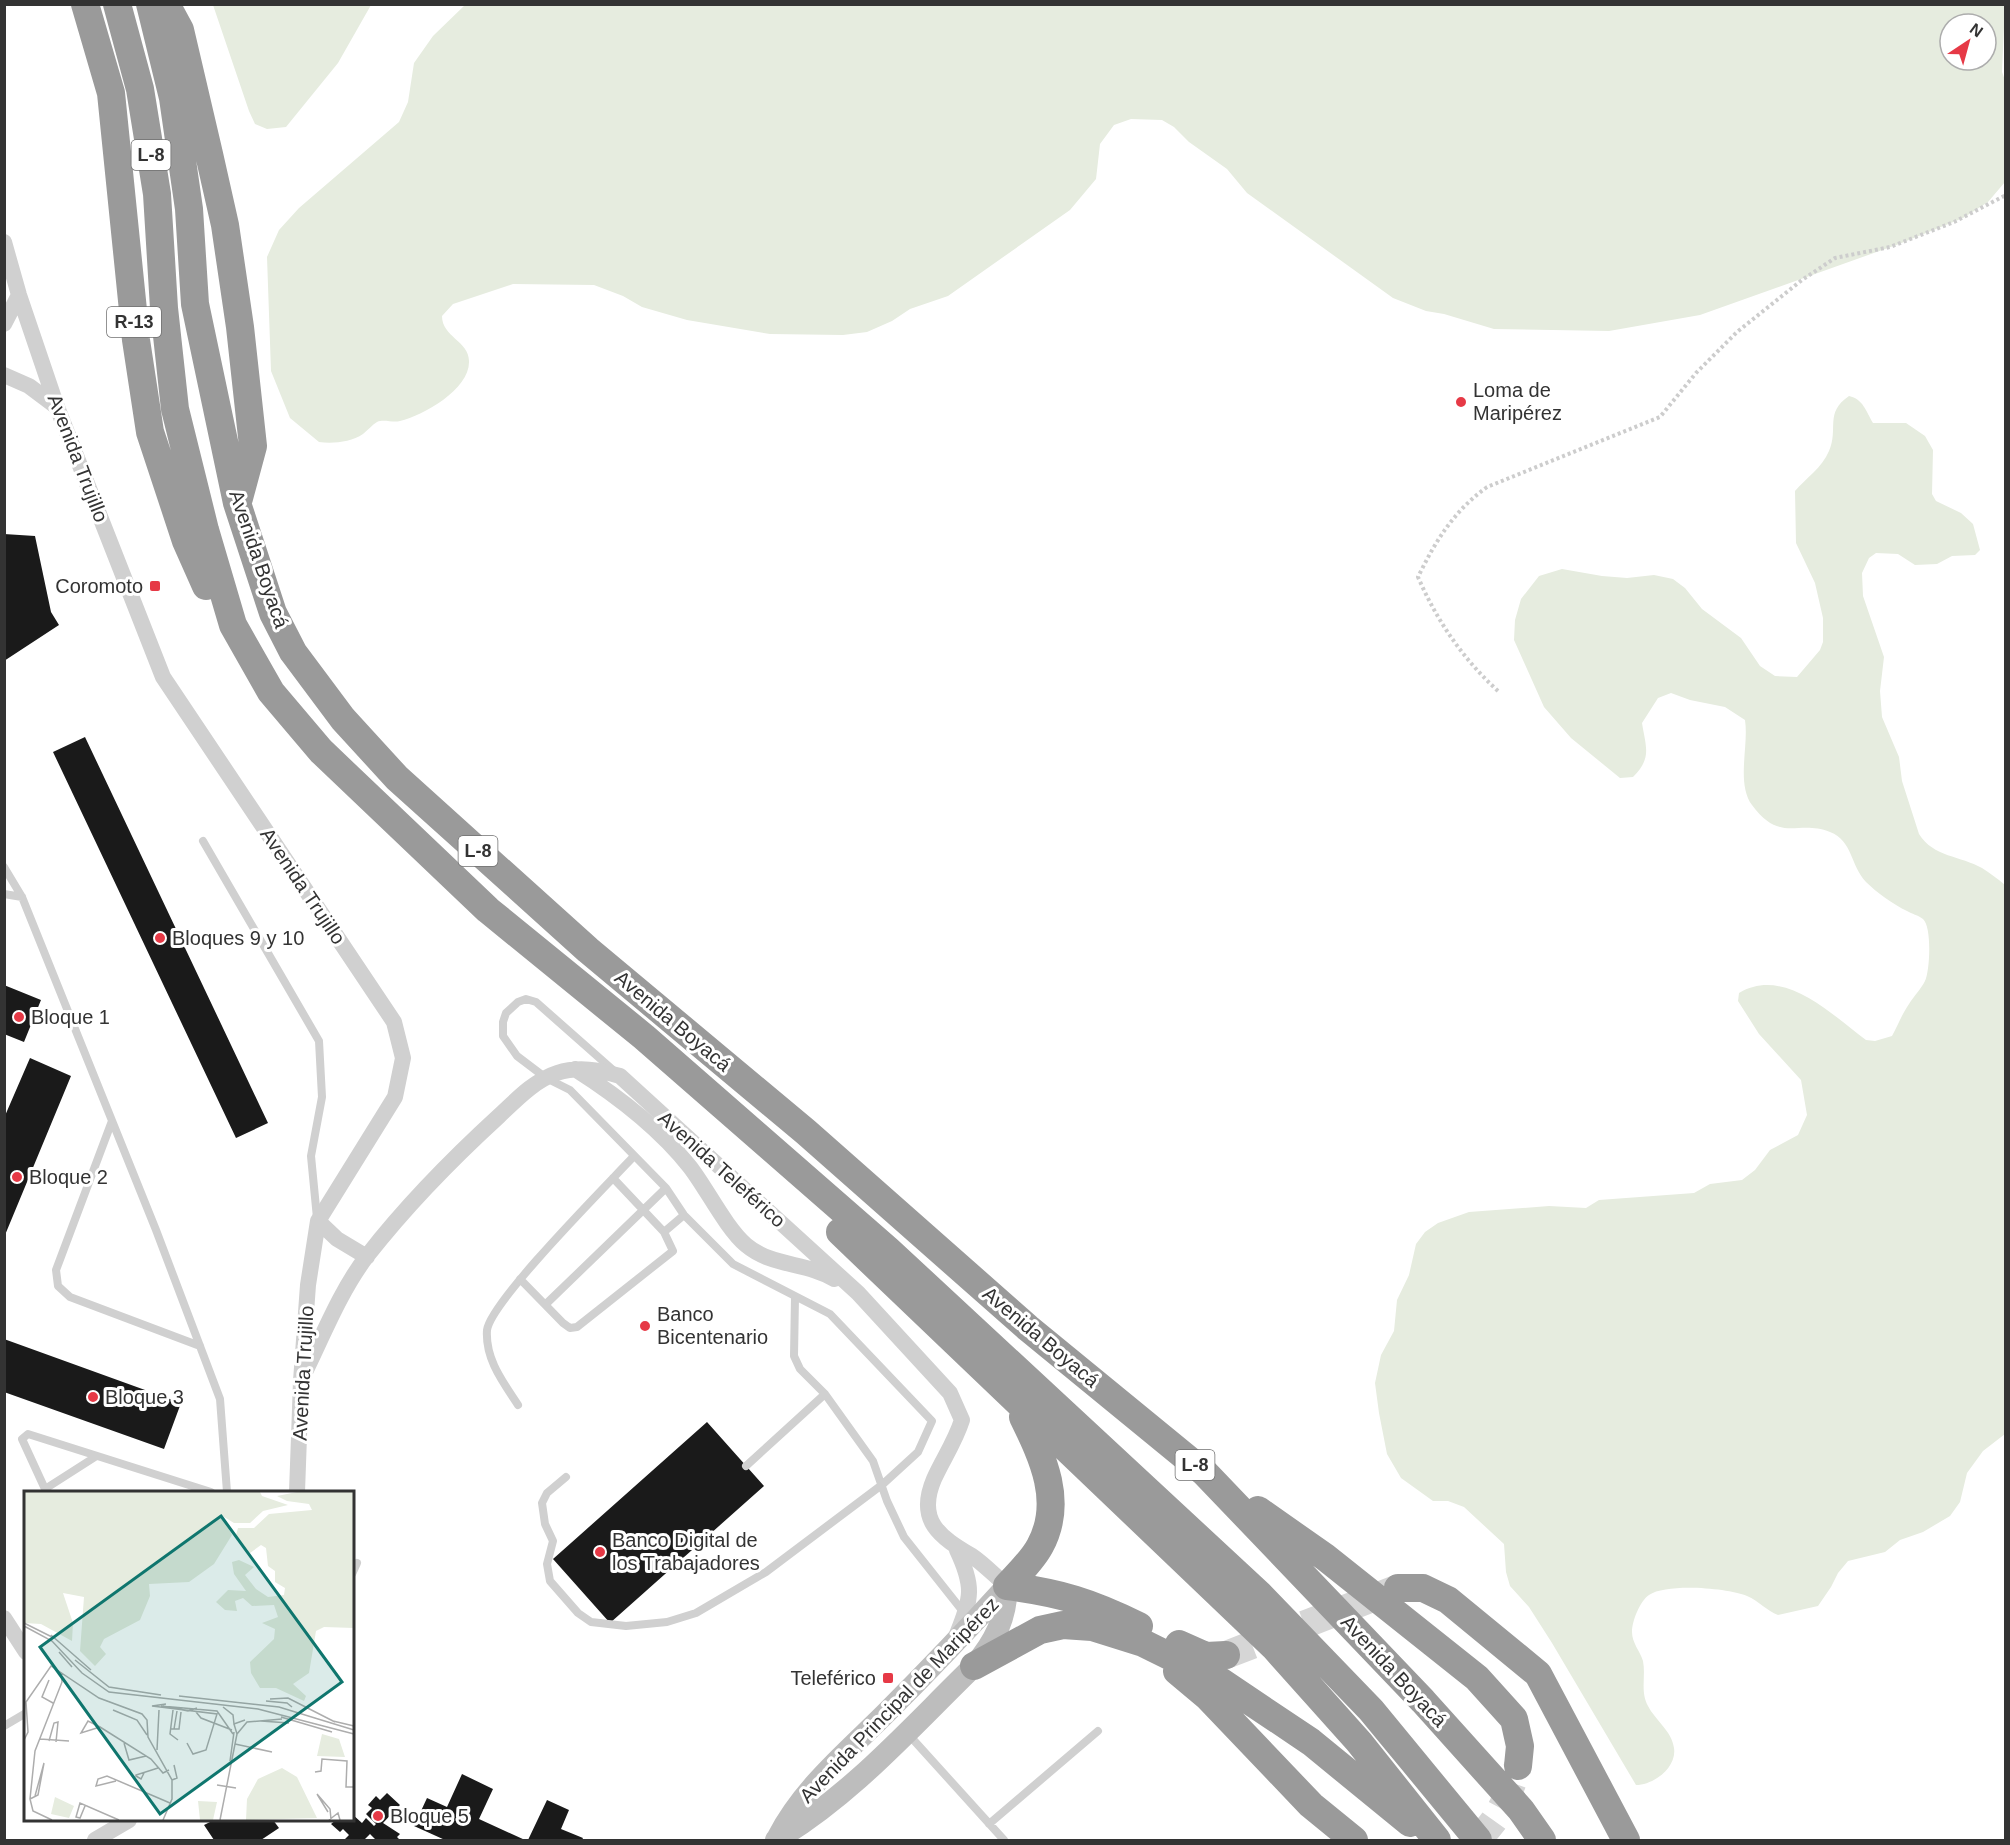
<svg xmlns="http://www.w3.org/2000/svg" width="2010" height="1845" font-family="Helvetica,sans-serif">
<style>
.green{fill:#e6ecdf;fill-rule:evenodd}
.building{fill:#1a1a1a}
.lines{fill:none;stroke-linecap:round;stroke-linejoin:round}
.highway-tunnel{stroke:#d6d6d6;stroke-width:28;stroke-dasharray:28 14;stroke-linecap:butt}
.path{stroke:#cdcdcd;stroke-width:4;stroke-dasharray:3 3;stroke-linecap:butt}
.lane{stroke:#d0d0d0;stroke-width:8}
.street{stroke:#d0d0d0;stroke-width:16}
.secondary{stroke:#bdbdbd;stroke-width:22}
.highway{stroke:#9a9a9a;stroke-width:28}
.poi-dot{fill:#e63946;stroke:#fff;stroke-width:2}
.labels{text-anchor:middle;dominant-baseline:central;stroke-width:6;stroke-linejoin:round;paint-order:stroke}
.shield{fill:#fff;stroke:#707070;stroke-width:1.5}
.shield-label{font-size:18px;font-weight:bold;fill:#333}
.poi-label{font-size:20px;fill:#333;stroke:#fff;text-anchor:start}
.street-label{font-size:20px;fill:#333;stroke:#fff}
.inset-road{fill:none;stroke:#adadad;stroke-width:1.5}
.view{fill:#0f766e;fill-opacity:0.15;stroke:#0f766e;stroke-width:3}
.inset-edge{fill:none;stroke:#333;stroke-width:3}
</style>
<rect width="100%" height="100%" fill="#fff"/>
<path class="green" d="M466,4L2005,5L2002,72L2006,83L2005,182L1988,202L1963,218L1899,244L1700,315L1609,331L1494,329L1444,314L1426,311L1393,298L1247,193L1227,169L1189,142L1174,127L1162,120L1131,119L1114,125L1100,144L1096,179L1070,210L948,296L910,309L892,321L867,332L843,335L770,334L687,320L642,307L623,296L594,285L513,284L453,304L442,316C442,337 469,341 469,361C470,389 424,415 400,421C393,423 384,419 377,422C372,425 368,430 363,434C351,442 333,444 319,442L290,418L271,371L267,257L279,230L299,208L399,122L408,102L414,63L433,36ZM1950,24H1986V60H1950Z
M213,5H371L338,63L286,127L267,129L255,124L249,111Z
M1849,396C1863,399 1866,411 1873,423H1906L1925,436L1933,450L1932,494L1936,501L1961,513L1973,524L1980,550L1975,555L1952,556L1937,564L1915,565L1898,554L1876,553L1869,558L1862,573L1863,596L1884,657L1880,691L1882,717L1899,757L1902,781L1919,834C1933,857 1961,856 1982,868C1990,873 1998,879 2005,885V1434L1983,1451L1967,1473L1960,1502L1950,1516L1923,1532L1900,1540L1885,1552L1848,1561L1838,1573L1831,1587L1818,1606L1778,1615C1767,1611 1759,1601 1747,1596C1727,1588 1667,1583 1649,1595C1640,1601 1632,1621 1632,1632C1632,1643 1640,1651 1643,1661C1646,1676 1640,1692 1648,1706C1655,1720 1672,1731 1674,1748C1677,1767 1654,1785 1636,1785L1552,1643L1529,1607L1510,1586L1506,1572L1504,1544L1464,1507L1448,1501H1433L1401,1478L1387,1454L1379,1413L1375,1383L1381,1355L1394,1331L1397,1300L1409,1275L1416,1244L1425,1232L1438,1223L1469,1212L1549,1206L1586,1208L1599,1200L1694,1193L1710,1184L1742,1180L1755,1170L1770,1150L1798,1135L1807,1115L1801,1080L1759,1034L1738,1001L1739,993C1784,966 1831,1014 1866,1040L1875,1041L1892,1036C1898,1025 1902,1014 1909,1004C1914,996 1921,989 1925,981C1930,970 1932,927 1923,919C1918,915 1912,914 1907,911C1894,905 1876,892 1866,882C1850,865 1853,841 1830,832C1797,819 1781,844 1752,805C1736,783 1749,746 1745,720L1725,707L1690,700L1671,693L1658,698L1642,723C1646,748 1652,758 1633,777L1620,778L1571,738L1544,707L1514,640L1515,620L1521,599L1539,576L1562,569L1602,576L1627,578L1654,575L1673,579L1685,588L1702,609L1741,638L1760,666L1775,676L1797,677L1820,650L1823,642V618L1815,583L1796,543L1795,491C1806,478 1822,468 1829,451C1839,429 1824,413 1849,396Z"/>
<path class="building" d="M4,534L35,536L51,612L59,625L4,661Z
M85,737L268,1123L236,1138L53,752Z
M4,985L41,1000L24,1042L4,1034Z
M30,1058L71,1076L5,1235L4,1118Z
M4,1339L181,1403L164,1449L4,1392Z
M707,1422L764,1486L610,1623L553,1559Z
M462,1774L493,1789L479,1819L525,1840H445L414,1826L427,1798L447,1807Z
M387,1793L400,1805L383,1823L400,1834L397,1837L400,1840H376L370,1834L364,1840H344L349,1835L343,1829L340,1832L331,1824L336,1820H352V1814L362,1823L366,1818L374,1826L376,1824L366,1814L372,1808L368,1805L376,1796L380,1800Z
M547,1800L569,1810L561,1829L583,1838L582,1840H528Z
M214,1820H229L230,1822L234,1820H273L279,1828L261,1840H214L204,1825Z"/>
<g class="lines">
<path class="highway-tunnel" d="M1226,1655L1396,1589
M1474,1840C1499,1824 1509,1793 1518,1766"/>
<path class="path" d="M1498,691C1463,659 1437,621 1418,577C1436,540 1454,511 1487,487L1660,417L1696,373L1737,332L1802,280L1835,258L1890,247L1954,222L2006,195"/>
<path class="lane" d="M203,841L319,1041L322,1097L311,1156L317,1218
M4,867L22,897L156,1230L220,1399L227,1492
M4,894L22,897
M112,1121L56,1270L58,1286L70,1297L200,1346
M613,1178L664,1232
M520,1279L563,1323L570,1328L577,1327L673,1251L664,1232L684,1215
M795,1297L794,1356L800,1369L825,1394L873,1461L887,1501L904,1537L965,1614
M546,1304L666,1188
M518,1405C503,1382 485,1359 487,1330C491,1301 608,1184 634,1156
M95,1457L45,1489L22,1439L28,1434L211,1492
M746,1466L825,1394
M566,1477L547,1493L542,1503L545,1524L553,1541L547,1564L550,1581L578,1613L591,1622L626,1626L667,1622L696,1613L766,1572L883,1484L918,1452L932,1421L830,1314L733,1264L684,1215L666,1188L570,1090L546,1078L517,1056L503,1036V1022L506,1013L518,1002L526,999L536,1002L613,1070
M352,1574L357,1563
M4,1726L26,1713
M909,1735L1004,1840
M989,1824L1098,1731"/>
<path class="street" d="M4,242L19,295L57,407L163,677L394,1022L403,1058L395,1097L318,1221L308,1285L301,1381L297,1492
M4,324L19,295
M4,375L29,386L57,407
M575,1069C616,1095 660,1129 690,1167C707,1189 726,1228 746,1245C772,1267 806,1262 834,1279
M318,1221L337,1239L367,1257
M305,1372C324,1333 341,1290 367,1256C406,1206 452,1159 499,1116C516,1100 535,1080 557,1073C579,1066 599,1070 620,1076L858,1293L950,1393L962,1420C955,1442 943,1459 934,1479C916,1521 940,1537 972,1556C984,1564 996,1577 1007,1586
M957,1550C974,1586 972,1598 957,1634
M4,1618L26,1652
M95,1840L129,1820"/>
<path class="secondary" d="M778,1837C803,1788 848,1751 886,1713C928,1671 968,1629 1007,1586
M776,1840C852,1795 911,1727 974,1666C995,1641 1006,1619 1007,1586"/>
<path class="highway" d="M85,4L111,93L136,340L150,432L186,541L206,586
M117,4L140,89L157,194L164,308L175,409L205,530L233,625L271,692L321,751L488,910L644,1037L888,1250L1259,1594L1371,1710L1478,1840
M150,4L173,98L189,209L195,304L237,503L273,613L293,652L343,719L397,778L588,950L806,1132L1028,1328L1205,1473L1423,1701L1521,1810L1542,1840
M166,4L180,30L209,154L225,225L240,327L253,446L239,498
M840,1232L1275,1648L1359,1742L1437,1840
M1258,1510L1325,1557L1477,1678L1514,1719L1520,1746L1518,1766
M1007,1586C1061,1593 1090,1602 1139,1626
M1007,1586C1018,1574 1032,1561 1040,1546C1064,1502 1043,1458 1023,1417
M1398,1588H1423L1448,1600L1538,1674L1626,1840
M1179,1644L1206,1656L1226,1655
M974,1666L1040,1630L1063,1625L1092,1627L1143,1643L1220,1681L1311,1742L1410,1823
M1177,1671L1208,1697L1311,1805L1354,1840"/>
</g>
<g class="poi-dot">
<circle cx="1461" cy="402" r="6"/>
<rect x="149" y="580" width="12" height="12" rx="3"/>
<circle cx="160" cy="938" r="6"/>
<circle cx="19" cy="1017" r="6"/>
<circle cx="17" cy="1177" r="6"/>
<circle cx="645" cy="1326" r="6"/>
<circle cx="93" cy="1397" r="6"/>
<circle cx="600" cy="1552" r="6"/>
<rect x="882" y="1672" width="12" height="12" rx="3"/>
<circle cx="378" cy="1816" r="6"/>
</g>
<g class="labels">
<g class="shield">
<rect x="131.5" y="140" width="39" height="30" rx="4.5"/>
<rect x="107" y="307" width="54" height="30" rx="4.5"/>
<rect x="458.5" y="836" width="39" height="30" rx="4.5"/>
<rect x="1175.5" y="1450" width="39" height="30" rx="4.5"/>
</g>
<g class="shield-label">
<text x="151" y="155">L-8</text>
<text x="134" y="322">R-13</text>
<text x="478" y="851">L-8</text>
<text x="1195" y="1465">L-8</text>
</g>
<g class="poi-label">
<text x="1473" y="390">Loma de<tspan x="1473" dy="23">Maripérez</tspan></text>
<text x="143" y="586" text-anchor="end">Coromoto</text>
<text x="172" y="938">Bloques 9 y 10</text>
<text x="31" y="1017">Bloque 1</text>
<text x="29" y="1177">Bloque 2</text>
<text x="657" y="1314">Banco<tspan x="657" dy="23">Bicentenario</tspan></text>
<text x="105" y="1397">Bloque 3</text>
<text x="612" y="1540">Banco Digital de<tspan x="612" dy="23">los Trabajadores</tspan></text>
<text x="876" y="1678" text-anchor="end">Teleférico</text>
<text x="390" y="1816">Bloque 5</text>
</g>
<g class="street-label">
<text transform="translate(78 458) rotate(69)">Avenida Trujillo</text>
<text transform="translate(259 559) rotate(71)">Avenida Boyacá</text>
<text transform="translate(303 886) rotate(56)">Avenida Trujillo</text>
<text transform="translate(673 1021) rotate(40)">Avenida Boyacá</text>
<text transform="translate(722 1169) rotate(42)">Avenida Teleférico</text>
<text transform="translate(1041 1337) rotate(40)">Avenida Boyacá</text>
<text transform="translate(303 1373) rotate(-87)">Avenida Trujillo</text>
<text transform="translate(1394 1671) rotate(47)">Avenida Boyacá</text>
<text transform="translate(899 1700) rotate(-46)">Avenida Principal de Maripérez</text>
</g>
</g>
<g transform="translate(24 1491)">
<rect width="330" height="330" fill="#fff"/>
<path d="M0,1H236L238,5L264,14L239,20L226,32H210L197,24L208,44L190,73L165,91L125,93L126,105L116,129L80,148L76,156L82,163L71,175L56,160L60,106L39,102L49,132L48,150L17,133L0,132ZM273,1H330V137L300,136L292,140L285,182L269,193L282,205L280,210L252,197H236L227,182L226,171L250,148L251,138L238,132L254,126L250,114L228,115L219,107L211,110L213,120L201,119L192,111L204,99L222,100L210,83L208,71L215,69L230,76L221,84L232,98L244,106L260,104L261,97L251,91V80L244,75L242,57L237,54L226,62L212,44L214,37H230L245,23L288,19L285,13L263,10L253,5ZM298,243L315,248L321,266L293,265ZM258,277L273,286L293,327L222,329L223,308L234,288ZM31,306L50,315L45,327L27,323ZM174,310L193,311L189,329H176Z" fill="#e6ecdf"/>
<path class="inset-road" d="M0,132L28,146M0,135L28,150L58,182L85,201L234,218L330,243M27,144L67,179M35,161L48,176M51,169L85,196L137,204M25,189L18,206L29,212M155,205L255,216L330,239M246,208L264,207L311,231M242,210L263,212L268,216M142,213L128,215L193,223L182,259L169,263L163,252M137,215L193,220L209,243M139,215L164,220L173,217M199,216L209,224L210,233L221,229M89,219L113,229L123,244M149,219L146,243L154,249M172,221L177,227L208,239M257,226L308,241M237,230L265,232M309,230L330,235M76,236L57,242L64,230L76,236L127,268L139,282L145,279M146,238H155L157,221M150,238L153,220M213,243L223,231L258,228M16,248L45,250M0,249L4,241L2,211L27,175L75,207L118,223L123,229L124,246L148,289V308L139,329M25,250L30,232L34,231L32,251M100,252L105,269L122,265M211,253L248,261M133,259L135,219M206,270L210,241M291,281L297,280L298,268L323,270L322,296H330M120,282L117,288L112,285V284L134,277M148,289L153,287L150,274M92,290L72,295L74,288L83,285L146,312M193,294L212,297M293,303L306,318L307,328M293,303L304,321M11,305L20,272M6,308L14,304L20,272M61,315L56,327L52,326L56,312L95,329M28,329L9,320L6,308L11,260L38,191L37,182M196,329L213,243L210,233M305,329L314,322L316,329"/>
<path class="view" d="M197,25L318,191L136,323L16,156Z"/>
<rect width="330" height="330" class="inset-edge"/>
</g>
<rect width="2010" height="1845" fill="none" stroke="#333333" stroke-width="12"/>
<g transform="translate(1968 42) rotate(36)"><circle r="28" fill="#ffffff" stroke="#adadad" stroke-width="1.5"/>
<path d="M0-4.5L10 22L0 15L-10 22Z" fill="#e63946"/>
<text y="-9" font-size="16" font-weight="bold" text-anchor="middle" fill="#333333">N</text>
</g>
</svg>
